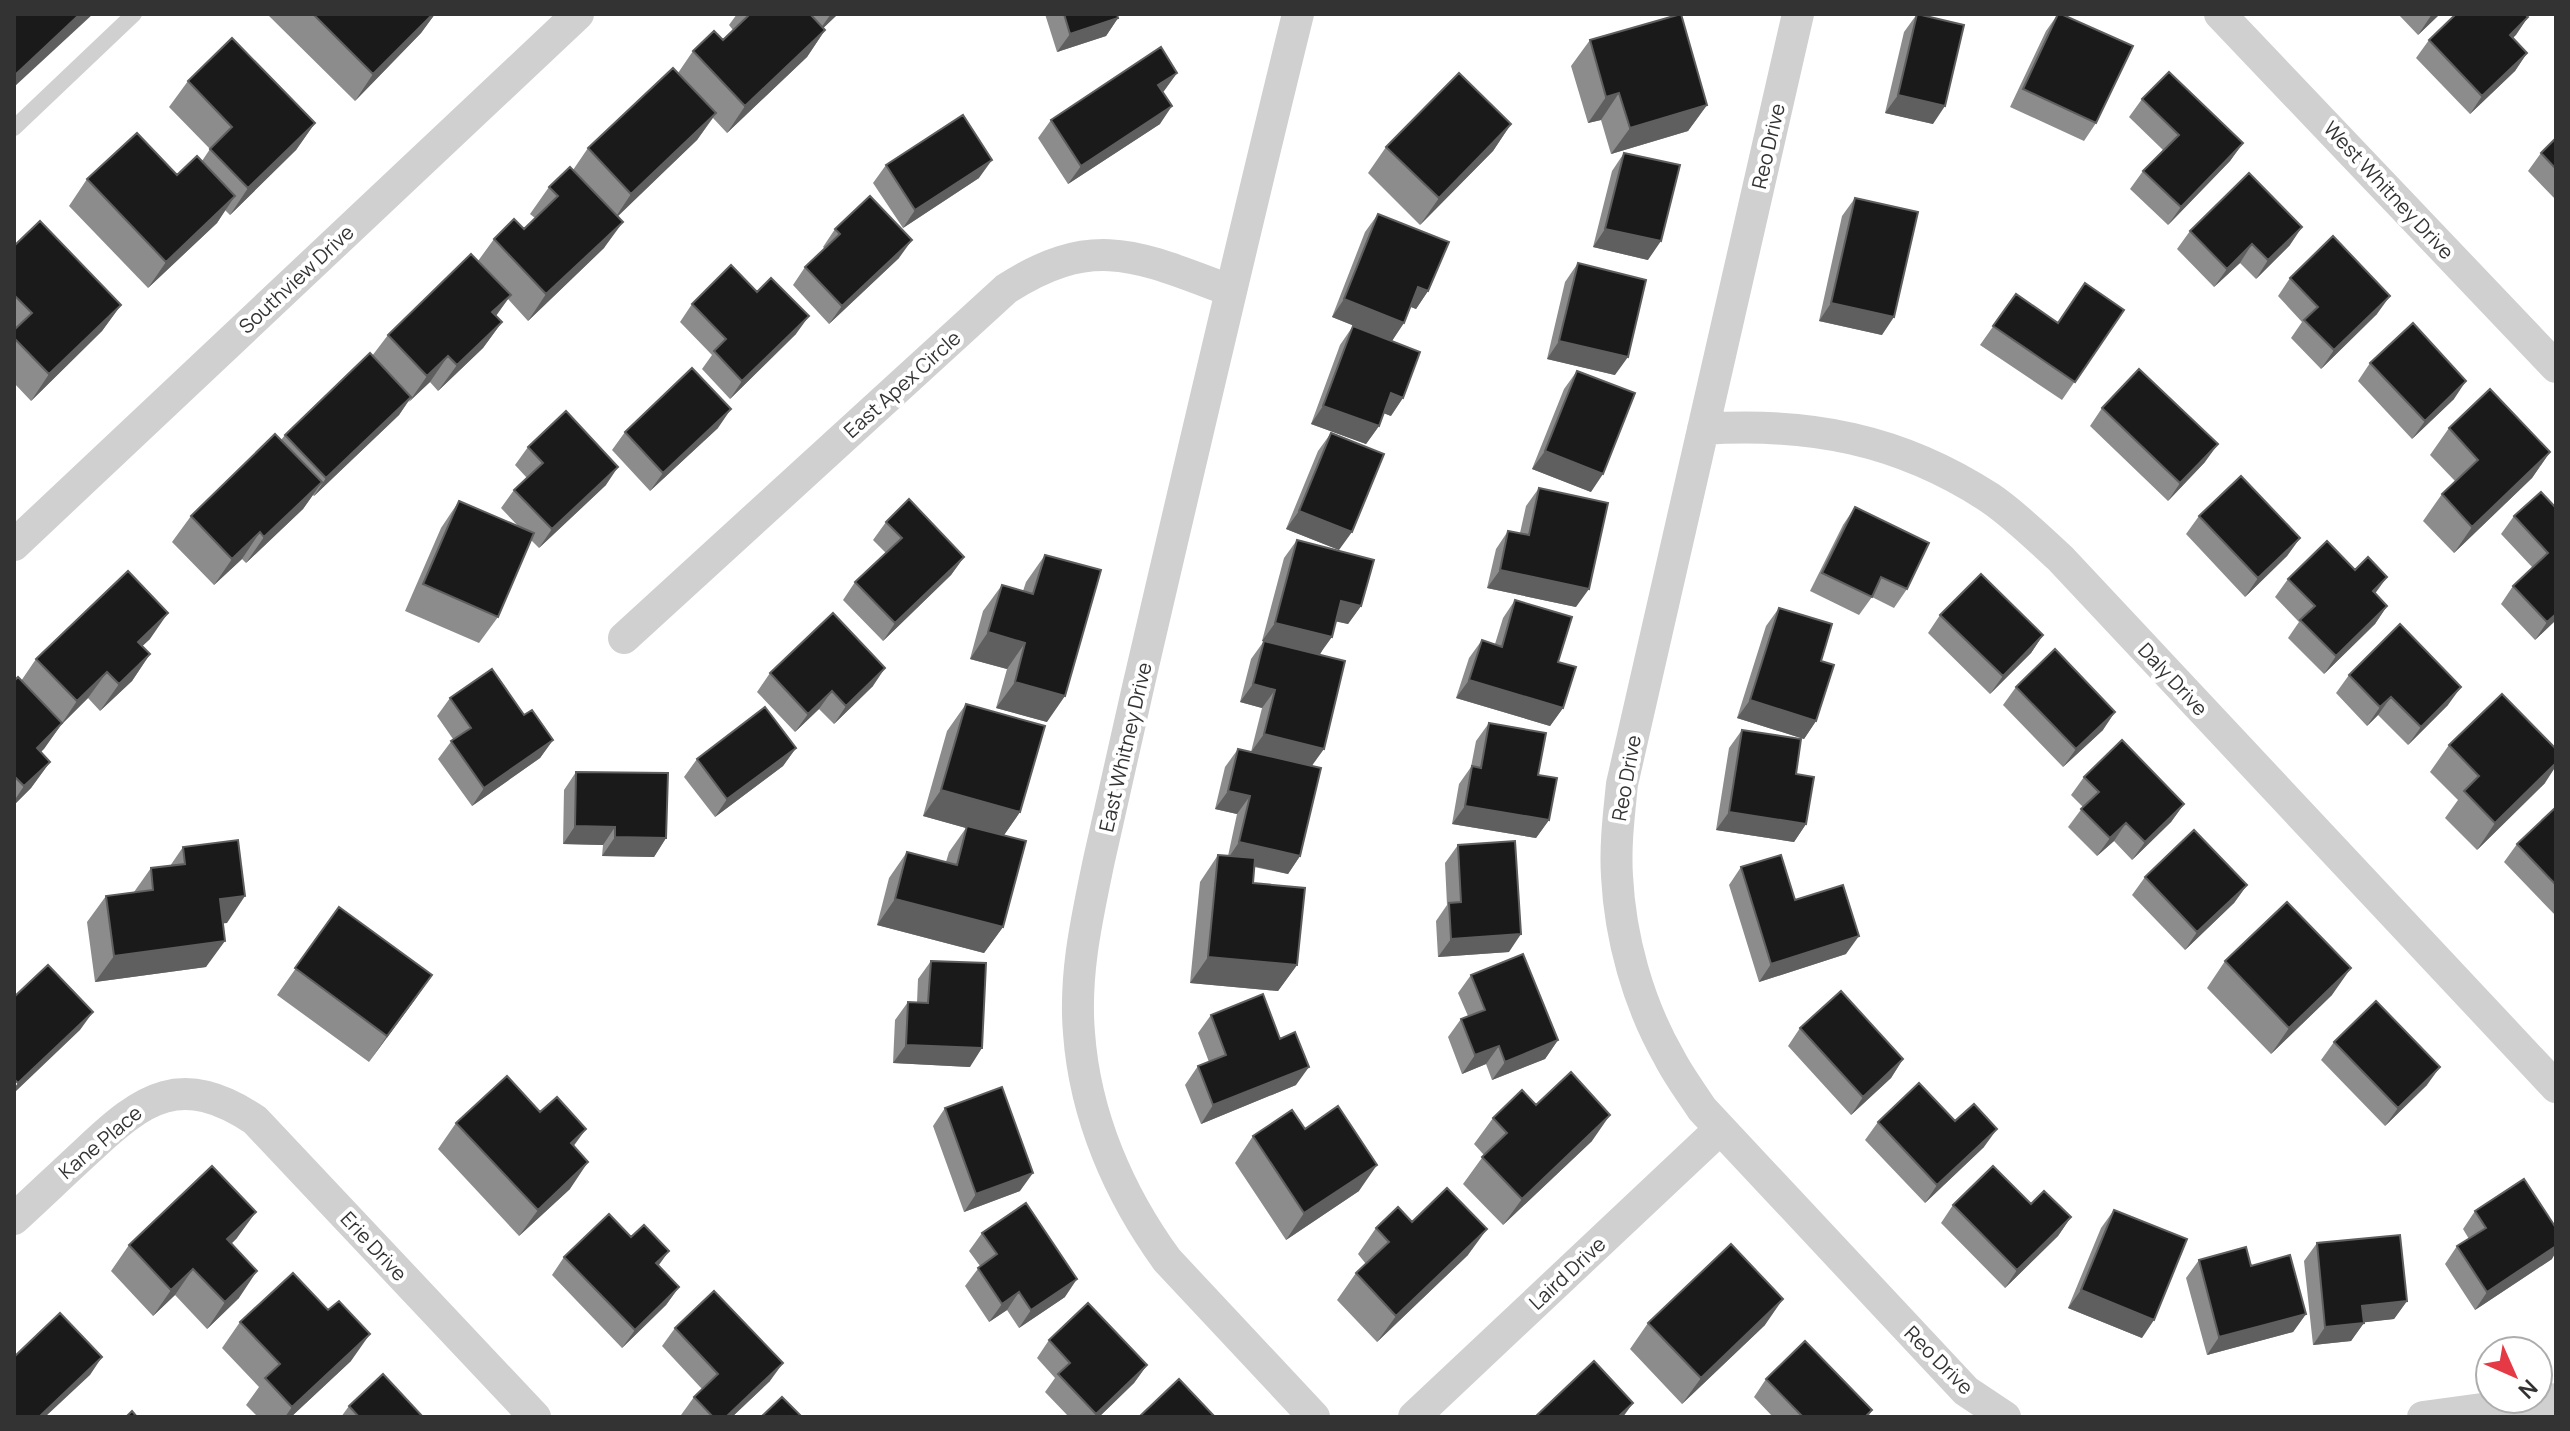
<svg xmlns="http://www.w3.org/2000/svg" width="2570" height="1431" font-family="Manrope,sans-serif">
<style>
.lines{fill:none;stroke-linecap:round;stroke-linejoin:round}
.service{stroke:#d0d0d0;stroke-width:16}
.minor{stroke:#d0d0d0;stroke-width:32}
.wall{fill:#8c8c8c}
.shaded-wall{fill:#5f5f5f}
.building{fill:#1a1a1a;stroke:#5f5f5f;stroke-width:2}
.labels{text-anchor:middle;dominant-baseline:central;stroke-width:8;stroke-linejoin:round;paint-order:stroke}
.street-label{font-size:20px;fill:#333;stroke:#fff}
</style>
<rect width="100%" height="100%" fill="#fff"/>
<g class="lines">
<path class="service" d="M14,128L134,14"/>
<path class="minor" d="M1298,14C1243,236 1191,460 1139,683C1126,742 1112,801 1099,860C1087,918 1074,974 1079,1033C1085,1116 1119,1194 1167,1260L1314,1417
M1798,14L1622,784C1619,814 1615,845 1617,876C1620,937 1638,1003 1669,1057C1678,1075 1691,1092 1702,1109L1966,1391L2005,1417
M2220,14L2556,367
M1703,429C1808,422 1900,439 1990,498C2015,515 2037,537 2060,558L2556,1087
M14,545L578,14
M624,638L1006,289C1094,232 1140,257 1229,290
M14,1219C38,1197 62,1174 87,1151C144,1097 181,1071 255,1120L535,1417
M1414,1417L1719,1130
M2423,1417L2556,1399"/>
</g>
<path class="wall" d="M270,14H435L421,33L355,101L269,16Z
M737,14H838L823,28L825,30L807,57L727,133L713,118L697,140L617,216L604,248L528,321L508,299L496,316L502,322L483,348L438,391L430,382L408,402L399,415L314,496L313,495L303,509L246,563L242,559L214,585L172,542L191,516L281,440L285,435L372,356L388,335L478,261L494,239L524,229L535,218L530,214L549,187L573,170L588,148L678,73L693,51L723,40L733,30L729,25Z
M1045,14H1117L1118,18L1106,36L1057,52Z
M1917,14L1933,124L1885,113L1904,32Z
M2058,14L2096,123L2084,141L2010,107L2046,31Z
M2398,14H2440L2418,35Z
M2528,17L2513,38L2527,53L2515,71L2470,114L2416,58L2429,40Z
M1590,40L1707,105L1688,131L1611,154L1601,120L1588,123L1571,66Z
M1177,73L1163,92L1160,124L1068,184L1038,138L1051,120Z
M188,81L315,123L296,150L230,215L225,210L217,223L148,288L69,206L87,179L177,175L202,161L210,149L169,107Z
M2142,99L2243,143L2230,161L2168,225L2130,189L2143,171L2163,150L2129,117Z
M1511,124L1493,151L1420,225L1368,173L1386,147Z
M2556,138V200L2528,171L2541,153Z
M1624,153L1648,260L1593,247L1612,171Z
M886,165L979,178L903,228L873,183Z
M1855,198L1882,335L1819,321L1842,216Z
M1378,214L1428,291L1416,309L1411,307L1392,341L1332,317L1365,232Z
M835,229L899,258L829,324L793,285L805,267L825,249L823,247Z
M2190,231L2290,245L2256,279L2240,263L2214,287L2177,249Z
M14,246L121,305L102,331L31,401L14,383Z
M1578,263L1615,375L1547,359L1565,282Z
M2290,278L2377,314L2321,369L2291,338L2302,322L2278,296Z
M2016,294L2057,323L2124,310L2062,400L1980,345Z
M692,304L796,334L730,399L702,369L712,355L680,322Z
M1353,326L1391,416L1384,413L1379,426L1366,444L1311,424L1340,345Z
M2370,363L2454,399L2412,439L2358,381Z
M1577,371L1591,492L1532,469L1564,389Z
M2102,408L2205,462L2168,501L2090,426Z
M718,428L650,491L612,450L625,432Z
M2449,428L2550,452L2532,478L2454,553L2423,521L2442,494L2455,481L2430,455Z
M1331,433L1339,550L1286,529L1318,451Z
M528,447L606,485L539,548L531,540L498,617L479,643L405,611L441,528L459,501L519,527L501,508L514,490L527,478L515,465Z
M1539,488L1576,607L1487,588L1496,549L1508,531L1520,533L1526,506Z
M1855,507L1907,589L1894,608L1872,597L1859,615L1810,591L1843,525Z
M2556,508V620L2535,640L2501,604L2513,586L2533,568L2501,534L2514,516Z
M2199,516L2300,538L2287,556L2245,597L2186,534Z
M886,522L964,557L951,575L883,641L843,600L855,582L886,553L873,540Z
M1297,540L1361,606L1348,624L1336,621L1320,655L1312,766L1300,856L1288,874L1254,867L1253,883L1297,965L1278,991L1190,983L1200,882L1218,855L1228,856L1237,814L1215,809L1225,767L1238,749L1251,752L1262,708L1240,702L1251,659L1264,641H1262L1284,558Z
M1045,555L1047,722L996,708L1007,669L970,659L983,611L1002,585L1023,591L1026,582Z
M2288,579L2375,594L2387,606L2375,624L2324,674L2288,638L2299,622L2275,597Z
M1515,600L1558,662L1563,708L1550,726L1456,698L1469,658L1482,640L1495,644L1503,618Z
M1779,608L1821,661L1816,721L1804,739L1737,718L1766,626Z
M1940,615L2043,635L2031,653L1990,694L1928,633Z
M150,639L142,646L150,654L132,681L100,711L88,698L61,725L41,752L50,762L31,788L14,805V681H21L36,659Z
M770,673L873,686L834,724L819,709L795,732L757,692Z
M2349,675L2448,705L2408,745L2378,715L2367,726L2336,693Z
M2016,687L2103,730L2063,767L2003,705Z
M450,698L524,715L553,740L540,758L472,806L438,759L453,739L437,716Z
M966,704L1020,812L1004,835L1003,927L984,953L877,925L889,878L907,852L946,862L949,852L966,828L923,816L947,731Z
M1489,723L1538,775L1549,820L1536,838L1452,824L1459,784L1471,767L1476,741Z
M1742,730L1796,774L1806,824L1794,842L1716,830L1729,748Z
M2449,745L2545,783L2477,850L2445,818L2458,800L2430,772Z
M796,748L783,766L715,817L684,777L697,759Z
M576,772L666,838L654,857L602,856L603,845L563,844L564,790Z
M2084,777L2184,804L2171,822L2132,860L2114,841L2097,856L2068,827L2083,807L2071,795Z
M2556,807V916L2504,862L2517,844Z
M1458,845L1509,952L1438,957L1436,921L1447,905L1445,863Z
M183,847L227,923H223L206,967L95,982L87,922L106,896L134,892L151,868L170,866Z
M1741,867L1795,900L1846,954L1759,982L1729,885Z
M2145,877L2247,885L2234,903L2185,950L2132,895Z
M339,907L432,975L369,1062L277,995Z
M931,961L970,1067L893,1063L895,1020L908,1002L917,1003L918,979Z
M2225,961L2332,995L2271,1054L2207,988Z
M1471,975L1558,1040L1545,1059L1492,1080L1486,1064L1462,1074L1448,1037L1461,1019L1468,1016L1458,993Z
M1211,1015L1296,1085L1201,1124L1185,1085L1198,1066L1209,1062L1198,1033Z
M1800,1028L1903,1059L1891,1078L1851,1115L1788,1046Z
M2334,1042L2427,1085L2385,1126L2321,1060Z
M1536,1105L1592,1141L1503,1225L1463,1184L1484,1155L1474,1144L1493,1118Z
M945,1108L1020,1191L964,1212L933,1126Z
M540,1112L574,1146L570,1189L519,1236L438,1149L456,1123Z
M1955,1121L1984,1147L1925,1203L1865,1140L1878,1122Z
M1305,1129L1359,1191L1286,1240L1235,1163L1253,1136Z
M1953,1205L2071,1217L2058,1236L2005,1288L1941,1223Z
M2114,1210L2142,1338L2068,1308L2101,1228Z
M2475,1211L2552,1259L2475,1310L2445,1264L2457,1246L2469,1239L2463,1229Z
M1412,1222L1468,1255L1377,1342L1337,1300L1356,1273L1366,1264L1358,1254L1376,1228Z
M982,1233L1065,1297L1019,1328L1007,1310L989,1322L965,1286L980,1266L969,1251Z
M237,1238L231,1244L239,1298L207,1329L175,1295L153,1316L111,1271L129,1245Z
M2317,1243L2407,1301L2394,1319L2364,1322L2351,1341L2313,1345L2304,1261Z
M564,1257L659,1266L679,1287L666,1305L622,1348L552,1275Z
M2199,1260L2251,1266L2306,1314L2293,1332L2207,1355L2186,1278Z
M328,1310L351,1361L291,1417H258L246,1405L259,1387L222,1348L240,1322Z
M1648,1323L1765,1325L1682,1404L1630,1349Z
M675,1328L770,1381L732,1417H683L681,1415L694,1397L702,1389L662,1346Z
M1049,1340L1147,1365L1134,1383L1099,1417H1069L1045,1392L1055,1378L1037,1358Z
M1766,1379L1872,1410L1868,1417H1773L1754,1397Z
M349,1406L423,1417H341Z"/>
<path class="shaded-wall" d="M80,14H93L14,87V76Z
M433,14H435L421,33L355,101L373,74Z
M831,14H838L815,36Z
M2432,14H2440L2418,35Z
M2528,17L2516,35L2497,53L2510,35Z
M1118,18L1106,36L1057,52L1070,34Z
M825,30L807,57L727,133L745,106Z
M2527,53L2515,71L2470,114L2482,96Z
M1177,73L1164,91L1146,103L1158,85Z
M1619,93L1601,120L1588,123L1606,97Z
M1898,95L1945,106L1933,124L1885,113Z
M1707,105L1688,131L1611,154L1630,128Z
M1172,106L1160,124L1068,184L1081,166Z
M716,113L697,140L613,221L631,194Z
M315,123L296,150L230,215L248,188Z
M1511,124L1493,151L1420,225L1439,198Z
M2243,143L2230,161L2168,225L2181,207Z
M992,160L979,178L903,228L915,210Z
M235,196L217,223L148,288L166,262Z
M623,222L604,248L528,321L546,294Z
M2302,227L2290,245L2256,279L2268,260Z
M1605,229L1661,241L1648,260L1593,247Z
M912,240L899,258L829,324L842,306Z
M2252,244L2240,263L2214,287L2227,269Z
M1418,287L1428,291L1416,309L1406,305Z
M511,295L492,321V312Z
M2390,296L2377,314L2321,369L2334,350Z
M1344,299L1404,323L1392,341L1332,317Z
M1831,303L1894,317L1882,335L1819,321Z
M121,305L102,331L31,401L49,374Z
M809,316L796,334L730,399L742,381Z
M502,322L483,348L438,391L457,365Z
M1559,341L1628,357L1615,375L1547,359Z
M448,356L430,382L409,402L427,376Z
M2466,381L2454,399L2412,439L2425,421Z
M1391,393L1403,398L1391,416L1378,411Z
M411,397L399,415L314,496L326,478Z
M1323,406L1379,426L1366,444L1311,424Z
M731,409L718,428L650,491L663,473Z
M2218,444L2205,462L2168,501L2180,483Z
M1545,451L1603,474L1591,492L1532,469Z
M2550,452L2532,478L2454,553L2472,527Z
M618,467L606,485L539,548L552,529Z
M322,482L303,509L246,563L264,537Z
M1299,511L1352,532L1339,550L1286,529Z
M260,532L242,559L214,585L232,559Z
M2300,538L2287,556L2245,597L2258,578Z
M964,557L951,575L883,641L895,623Z
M1500,570L1589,589L1576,607L1487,588Z
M2387,577L2374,595L2373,591Z
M1341,601L1361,606L1348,624L1329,620Z
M2387,606L2375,624L2324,674L2336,656Z
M168,613L150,639L119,668L138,642Z
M2556,614V620L2535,640L2547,622Z
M1275,623L1332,637L1319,655L1262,641Z
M988,632L1025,643L1007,669L970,659Z
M2043,635L2031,653L1990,694L2003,676Z
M150,654L132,681L100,711L119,684Z
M885,668L873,686L834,724L846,706Z
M107,672L88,698L61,725L44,749L18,774L37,748L60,726L77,701Z
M1469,680L1563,708L1550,726L1456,698Z
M1015,682L1065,696L1047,722L996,708Z
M1253,684L1275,690L1262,708L1240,702Z
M2461,687L2448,705L2408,745L2421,727Z
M832,691L819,709L795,732L808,714Z
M2391,697L2378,715L2367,726L2380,707Z
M1750,700L1816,721L1804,739L1737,718Z
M2115,712L2103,730L2063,767L2076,749Z
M1264,734L1324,749L1311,767L1251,752Z
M553,740L540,758L472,806L484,788Z
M796,748L783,766L715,817L727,799Z
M50,762L31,788L14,805V801L24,786Z
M2556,763V766L2545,783L2477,850L2495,823Z
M941,790L1020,812L1002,838L967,826L966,828L923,816Z
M1228,791L1250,796L1237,814L1215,809Z
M2184,804L2171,822L2132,860L2145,842Z
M1465,806L1549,820L1536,838L1452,824Z
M1729,812L1806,824L1794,842L1716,830Z
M2126,823L2114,841L2097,856L2110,838Z
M575,826L615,827L603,845L563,844Z
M615,837L666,838L654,857L602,856Z
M1239,842L1300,856L1288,874L1227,860Z
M2247,885L2234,903L2185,950L2197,932Z
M245,896L227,923L201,926L220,899Z
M895,899L1003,927L984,953L877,925Z
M1521,934L1509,952L1438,957L1451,939Z
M1859,936L1846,954L1759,982L1771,964Z
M225,941L206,967L95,982L114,956Z
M1208,957L1297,965L1278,991L1190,983Z
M2351,968L2332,995L2271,1054L2289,1028Z
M432,975L414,1001L369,1062L387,1036Z
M93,1012L80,1030L14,1093V1088L18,1083Z
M1558,1040L1545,1059L1492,1080L1505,1062Z
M906,1045L982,1048L970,1067L893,1063Z
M1499,1046L1486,1064L1462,1074L1475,1055Z
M1903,1059L1891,1078L1851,1115L1863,1097Z
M1309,1067L1296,1085L1201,1124L1213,1105Z
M2440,1067L2427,1085L2385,1126L2398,1108Z
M1610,1115L1592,1141L1503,1225L1522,1199Z
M586,1129L567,1155L571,1143Z
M1997,1129L1984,1147L1925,1203L1937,1185Z
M588,1162L570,1189L519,1236L538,1210Z
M1377,1165L1359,1191L1286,1240L1304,1213Z
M1033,1173L1020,1191L964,1212L976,1194Z
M256,1212L237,1238L208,1266L227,1239Z
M2071,1217L2058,1236L2005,1288L2017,1270Z
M1487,1229L1468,1255L1377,1342L1396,1316Z
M2556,1246V1252L2552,1259L2475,1310L2487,1292Z
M669,1251L656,1269V1263Z
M193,1269L175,1295L153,1316L171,1290Z
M257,1271L239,1298L207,1329L225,1302Z
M1077,1279L1065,1297L1019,1328L1031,1310Z
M679,1287L666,1305L622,1348L635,1330Z
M2081,1290L2154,1320L2142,1338L2068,1308Z
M1019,1292L1007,1310L989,1322L1002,1304Z
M1783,1299L1765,1325L1682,1404L1701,1378Z
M2407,1301L2394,1319L2350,1324L2362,1306Z
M2306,1314L2293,1332L2207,1355L2219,1337Z
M2364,1323L2351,1341L2313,1345L2325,1327Z
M370,1334L351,1361L291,1417H285L292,1407Z
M102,1357L90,1375L45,1417H39Z
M783,1363L770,1381L732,1417H726Z
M1147,1365L1134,1383L1099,1417H1094Z
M1633,1403L1623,1417H1618Z"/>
<path class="building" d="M14,14H80L14,76Z
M313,14H433L373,74Z
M750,14H810L825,30L745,106L693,51L714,31L723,40Z
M1064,14H1117L1118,18L1070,34Z
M1681,14L1707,105L1630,128L1619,93L1606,97L1590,40Z
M1917,14L1964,25L1945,106L1898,95Z
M2058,14H2061L2133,46L2096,123L2023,89Z
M2456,14H2525L2528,17L2510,35L2527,53L2482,96L2429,40Z
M232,38L315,123L248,188L210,149L232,127L188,81Z
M1161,47L1177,73L1158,85L1172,106L1081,166L1051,120Z
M673,68L716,113L631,194L588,148Z
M2169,72L2243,143L2181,207L2143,171L2179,135L2142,99Z
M1459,73L1511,124L1439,198L1386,147Z
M963,115L992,160L915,210L886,165Z
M137,133L177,175L197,156L235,196L166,262L87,179Z
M2556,138V169L2541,153Z
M1624,153L1680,165L1661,241L1605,229Z
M570,167L623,222L546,294L494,239L514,219L524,229L558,196L549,187Z
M2249,173L2302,227L2268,260L2252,244L2227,269L2190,231Z
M870,196L912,240L842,306L805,267L840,234L835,229Z
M1855,198L1918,212L1894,317L1831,303Z
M1378,214L1449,242L1428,291L1418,287L1404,323L1344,299Z
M40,221L121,305L49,374L14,338V330L32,313L14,295V246Z
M2333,236L2390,296L2334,350L2304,320L2318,307L2290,278Z
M471,254L511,295L492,312L502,322L457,365L448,356L427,376L388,335Z
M1578,263L1646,280L1628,357L1559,341Z
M731,265L757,292L771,278L809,316L742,381L714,351L726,339L692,304Z
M2085,283L2124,310L2075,382L1993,326L2016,294L2058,323Z
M2413,323L2466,381L2425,421L2370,363Z
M1353,326L1420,352L1403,398L1391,393L1379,426L1323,406Z
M370,353L411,397L326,478L285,435Z
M692,368L731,409L663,473L625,432Z
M2139,369L2218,444L2180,483L2102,408Z
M1577,371L1635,393L1603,474L1545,451Z
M2490,389L2550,452L2472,527L2442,494L2478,460L2449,428Z
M566,411L618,467L552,529L514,490L543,463L528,447Z
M1331,433L1384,454L1352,532L1299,511Z
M275,434L322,482L264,537L260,532L232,559L191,516Z
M2241,476L2300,538L2258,578L2199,516Z
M1539,488L1608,503L1589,589L1500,570L1508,531L1529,535Z
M2541,492L2556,508V614L2547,622L2513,586L2548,553L2514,516Z
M909,499L964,557L895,623L855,582L902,538L886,522Z
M459,501L534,533L498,617L423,584Z
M1855,507L1929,543L1907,589L1881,577L1872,597L1822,573Z
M1297,540L1374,560L1361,606L1341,601L1332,637L1275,623Z
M2327,541L2355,570L2368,557L2387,577L2373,591L2387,606L2336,656L2300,620L2315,606L2288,579Z
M1045,555L1101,570L1065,696L1015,682L1025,643L988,632L1002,585L1033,594Z
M128,571L168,613L138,642L150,654L119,684L107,672L77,701L36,659Z
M1981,574L2043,635L2003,676L1940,615Z
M1515,600L1572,617L1558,662L1576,667L1563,708L1469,680L1482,640L1502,647Z
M1779,608L1832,624L1821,661L1834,665L1816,721L1750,700Z
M833,613L885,668L846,706L832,691L808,714L770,673Z
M2400,624L2461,687L2421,727L2391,697L2380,707L2349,675Z
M1264,641L1345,661L1324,749L1264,734L1275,690L1253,684Z
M2055,649L2115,712L2076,749L2016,687Z
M492,669L524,715L532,710L553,740L484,788L451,741L471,728L450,698Z
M18,677L62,723L37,748L50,762L24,786L14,776V681Z
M2502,694L2556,749V763L2495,823L2464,791L2479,776L2449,745Z
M966,704L1045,726L1020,812L941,790Z
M765,707L796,748L727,799L697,759Z
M1489,723L1546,733L1538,775L1557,778L1549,820L1465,806L1472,766L1481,768Z
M1742,730L1801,739L1796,774L1814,777L1806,824L1729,812Z
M2122,740L2184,804L2145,842L2126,823L2110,838L2081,809L2099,792L2084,777Z
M1238,749L1321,768L1300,856L1239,842L1250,796L1228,791Z
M576,772L668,773L666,838L615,837V827L575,826Z
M2556,807V885L2517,844Z
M967,826L1026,841L1003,927L895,899L907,852L957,865Z
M2194,830L2247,885L2197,932L2145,877Z
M238,840L245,896L220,899L225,941L114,956L106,896L153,890L151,868L185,864L183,847Z
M1515,841L1521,934L1451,939L1449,903L1461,902L1458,845Z
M1218,855L1255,858L1253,883L1305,888L1297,965L1208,957Z
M1781,855L1795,900L1843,885L1859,936L1771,964L1741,867Z
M2287,902L2351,968L2289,1028L2225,961Z
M339,907L432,975L387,1036L295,968Z
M1523,954L1558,1040L1505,1062L1499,1046L1475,1055L1461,1019L1485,1010L1471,975Z
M931,961L986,963L982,1048L906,1045L908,1002L928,1003Z
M48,965L93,1012L18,1083L14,1079V997Z
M1841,991L1903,1059L1863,1097L1800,1028Z
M1263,994L1280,1039L1295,1032L1309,1067L1213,1105L1198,1066L1226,1055L1211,1015Z
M2376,1001L2440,1067L2398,1108L2334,1042Z
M1571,1072L1610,1115L1522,1199L1482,1157L1507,1133L1493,1118L1522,1090L1536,1105Z
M507,1076L540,1112L557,1097L586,1129L571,1143L588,1162L538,1210L456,1123Z
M1919,1083L1955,1121L1974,1104L1997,1129L1937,1185L1878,1122Z
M1002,1087L1033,1173L976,1194L945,1108Z
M1338,1106L1377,1165L1304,1213L1253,1136L1292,1110L1305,1129Z
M212,1166L256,1212L227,1239L257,1271L225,1302L193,1269L171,1290L129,1245Z
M1993,1166L2031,1204L2044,1191L2071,1217L2017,1270L1953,1205Z
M2524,1179L2556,1228V1246L2487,1292L2457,1246L2486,1228L2475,1211Z
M1447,1188L1487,1229L1396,1316L1356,1273L1389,1242L1376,1228L1398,1207L1412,1222Z
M1026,1203L1077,1279L1031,1310L1019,1292L1002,1304L978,1268L997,1254L982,1233Z
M2114,1210L2187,1239L2154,1320L2081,1290Z
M609,1214L631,1237L644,1225L669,1251L656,1263L679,1287L635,1330L564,1257Z
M2400,1235L2407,1301L2362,1306L2364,1323L2325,1327L2317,1243Z
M1731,1244L1783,1299L1701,1378L1648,1323Z
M2246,1247L2251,1266L2290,1255L2306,1314L2219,1337L2199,1260Z
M293,1273L328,1310L339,1301L370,1334L292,1407L265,1378L280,1364L240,1322Z
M714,1291L783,1363L726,1417H713L694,1397L718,1374L675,1328Z
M1088,1303L1147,1365L1096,1414L1058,1374L1070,1363L1049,1340Z
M60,1313L102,1357L39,1417H14V1357Z
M1805,1341L1872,1410L1865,1417H1803L1766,1379Z
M1594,1361L1633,1403L1618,1417H1535Z
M383,1374L423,1417H359L349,1406Z
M1179,1379L1215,1417H1139Z
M782,1397L802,1417H761Z
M132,1411L137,1417H126Z"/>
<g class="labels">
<g class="street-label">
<text transform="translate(1768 146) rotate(-77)">Reo Drive</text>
<text transform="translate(2389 190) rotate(47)">West Whitney Drive</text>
<text transform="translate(296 279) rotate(-43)">Southview Drive</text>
<text transform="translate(902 384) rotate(-42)">East Apex Circle</text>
<text transform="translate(2173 679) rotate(47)">Daly Drive</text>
<text transform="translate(1125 747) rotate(-77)">East Whitney Drive</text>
<text transform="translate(1626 778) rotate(-80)">Reo Drive</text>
<text transform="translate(100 1142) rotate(-40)">Kane Place</text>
<text transform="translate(374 1246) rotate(47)">Erie Drive</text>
<text transform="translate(1567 1273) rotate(-43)">Laird Drive</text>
<text transform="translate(1939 1360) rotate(45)">Reo Drive</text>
</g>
</g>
<rect width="2570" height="1431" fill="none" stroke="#333333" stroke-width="32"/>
<g transform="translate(2514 1375) rotate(135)"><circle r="38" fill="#ffffff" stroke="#adadad" stroke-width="2"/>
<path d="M0-6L14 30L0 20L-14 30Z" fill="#e63946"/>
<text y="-12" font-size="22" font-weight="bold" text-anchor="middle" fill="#333333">N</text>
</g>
</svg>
